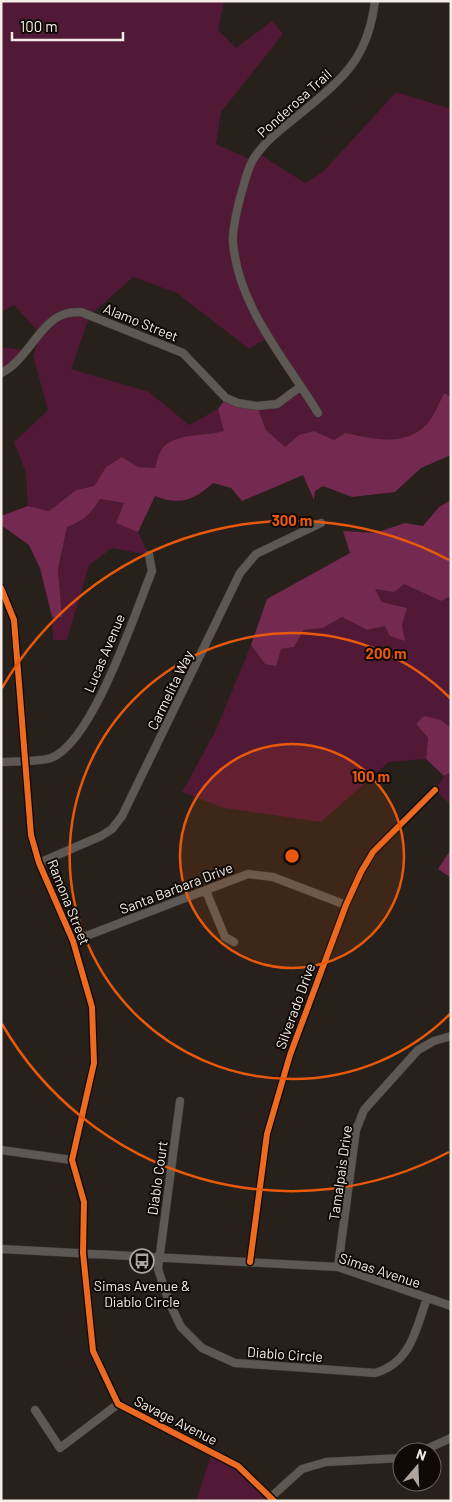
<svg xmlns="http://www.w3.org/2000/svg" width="452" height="1502" font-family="Barlow,sans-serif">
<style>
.green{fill:#511936}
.forest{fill:#732950}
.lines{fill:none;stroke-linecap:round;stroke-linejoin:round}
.minor-casing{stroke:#413b37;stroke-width:9}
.minor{stroke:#5d5853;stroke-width:8}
.cycleway-casing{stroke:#100a06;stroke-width:9}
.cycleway{stroke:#ed6a23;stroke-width:6}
.ring{fill:none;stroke:#e8590c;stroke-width:2.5}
.labels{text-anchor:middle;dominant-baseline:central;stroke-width:4;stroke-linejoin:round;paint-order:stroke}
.street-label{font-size:14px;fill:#f5ece5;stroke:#100a06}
.poi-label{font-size:14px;fill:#f5ece5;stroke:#100a06}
.centre{fill:#e8590c;stroke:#100a06;stroke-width:2.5}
.ring-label{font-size:15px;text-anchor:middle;font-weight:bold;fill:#e8590c;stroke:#100a06;stroke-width:4;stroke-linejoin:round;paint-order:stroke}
</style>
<rect width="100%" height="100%" fill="#27201b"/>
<path class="green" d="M1,1H224L218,30L236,48L272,21L283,34L221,112L216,144L252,160L258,153L305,183L323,172L396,92L451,109V397L444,393C439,403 434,417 427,424C404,448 373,438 345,433L334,440L314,431L299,435L285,447L266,430L257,406L277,404L300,387L269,337L249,349L177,293L133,277L90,315L71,369L149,392L189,425L218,409L225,431C206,436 179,433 164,446C159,451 158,462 155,468L106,467L94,486L76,490L49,511L28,506L26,473L14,442L48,410L33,356L41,335L14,305L1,312Z
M1,347L24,350L1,373Z
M100,499L124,503L117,523L138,532L149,555L112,548L89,565L67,640H53L52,617H62L58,569L67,527C83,521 91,513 100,499Z
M404,584L441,601L451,596V728L441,720L416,724L428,738L426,759L389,762L321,822L224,808L182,792L215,732L251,645L265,664L281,649L294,647L304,630L323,628L342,617L367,630L385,626L404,641L402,625L407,608L382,602L375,589Z
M451,772V805L435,790L444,776Z
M212,1452L235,1467L272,1501H196Z"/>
<path class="forest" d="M444,393L451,397V455L421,468L395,492L352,497L323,486L315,491L314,500L303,475L242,501L231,488L213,483C194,500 180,506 155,496L138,532L116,523L124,503L100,499C91,514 83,521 67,527L58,569L62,617H52L40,568L29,545L1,525V516L28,506L49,511L76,490L94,486L106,467L122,457L138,467L155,468C157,462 159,451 164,446C179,433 206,436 224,431L218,409L226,398L257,406L266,430L285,447L299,435L314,431L334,440L345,433C372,438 404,448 427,424C434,416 439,403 444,393Z
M451,500V596L441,601L404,584L394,592L375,589L382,602L407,608L402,625L405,641L390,636L385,626L367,630L342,617L323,628L304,630L294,647L281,649L276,666L265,664L251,645L267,599L350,553L343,531L375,533L405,523L423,526L439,507Z
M424,716L441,720L451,728V772L444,776L426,759L428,738L416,724Z
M451,849V878L438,869Z"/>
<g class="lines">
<g class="minor-casing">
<path id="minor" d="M1,373C27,361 40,321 65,314C70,312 76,312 81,312L183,353L226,398L238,403L257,406L277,404L300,387
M318,413C286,360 238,307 233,242C232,228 237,211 240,198C244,185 247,169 254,158C267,138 288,124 306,109C347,75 368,56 375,1
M1,588L14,620L31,835L39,863L73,941L92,1007L94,1063L72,1160L84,1202L83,1253L93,1351L118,1404L238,1466L274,1501
M1,762C14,761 39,762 51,758C93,742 135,613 152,571L149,555
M39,863L101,836L112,829L122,816L240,573L256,554L321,523
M206,891L225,937L234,942
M73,941L248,874L273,877L346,905
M180,1101L158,1269L169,1302L181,1327L202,1348L235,1363L375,1373C411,1363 416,1329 427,1298
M1,1150L72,1160
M1,1249L338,1267L451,1306
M250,1262L267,1134L290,1055L346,905L361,872L373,852L435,790
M338,1267L356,1130L364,1110L418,1050L434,1041L451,1036
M35,1410L60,1448L118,1404
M420,1452L451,1438
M271,1497L302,1469L326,1462L402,1458"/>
</g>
<use href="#minor" class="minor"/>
<g class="cycleway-casing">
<path id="cycleway" d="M1,588L14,620L31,835L39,863L73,941L92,1007L94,1063L72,1160L84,1202L83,1253L93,1351L118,1404L238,1466L274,1501
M250,1262L267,1134L290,1055L346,905L361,872L373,852L435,790"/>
</g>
<use href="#cycleway" class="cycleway"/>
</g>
<circle cx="292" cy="856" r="112" fill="#e8590c" fill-opacity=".12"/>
<g class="ring">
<circle cx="292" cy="856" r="112"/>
<path d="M450 1014A223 223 0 1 1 450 698"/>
<path d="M449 1152A335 335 0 0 1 2 1024M2 688A335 335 0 0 1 449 560"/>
</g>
<defs>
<g id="bus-ring" transform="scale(1.25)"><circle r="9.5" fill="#100a06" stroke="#ada59e" stroke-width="1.5"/><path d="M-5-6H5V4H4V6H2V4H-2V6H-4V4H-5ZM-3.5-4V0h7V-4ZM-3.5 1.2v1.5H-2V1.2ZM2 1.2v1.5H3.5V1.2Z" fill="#ada59e"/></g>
</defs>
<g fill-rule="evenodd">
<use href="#bus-ring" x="142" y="1261"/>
</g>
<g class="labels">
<g class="street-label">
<text transform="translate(294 103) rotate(-42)">Ponderosa Trail</text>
<text transform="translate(141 322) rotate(22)">Alamo Street</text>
<text transform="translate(104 653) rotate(-67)">Lucas Avenue</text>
<text transform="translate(170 690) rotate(-64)">Carmelita Way</text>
<text transform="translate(176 888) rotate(-21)">Santa Barbara Drive</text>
<text transform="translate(69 902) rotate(68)">Ramona Street</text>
<text transform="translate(295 1006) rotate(-70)">Silverado Drive</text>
<text transform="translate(340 1173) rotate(-82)">Tamalpais Drive</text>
<text transform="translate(157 1178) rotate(-82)">Diablo Court</text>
<text transform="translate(380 1270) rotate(18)">Simas Avenue</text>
<text transform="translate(285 1354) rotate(4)">Diablo Circle</text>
<text transform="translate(176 1420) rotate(27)">Savage Avenue</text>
</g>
<g class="poi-label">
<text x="142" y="1285">Simas Avenue &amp;<tspan x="142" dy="16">Diablo Circle</tspan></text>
</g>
</g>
<circle cx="292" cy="856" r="8" class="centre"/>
<g class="ring-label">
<text x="292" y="526">300 m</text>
<text x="386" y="659">200 m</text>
<text x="371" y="782">100 m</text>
</g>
<rect width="452" height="1502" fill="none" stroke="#f5ece5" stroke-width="5"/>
<g transform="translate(417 1467) rotate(19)"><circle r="24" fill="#100a06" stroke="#6c645f"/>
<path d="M0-4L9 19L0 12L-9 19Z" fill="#ada59e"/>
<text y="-8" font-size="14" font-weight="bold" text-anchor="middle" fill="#f5ece5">N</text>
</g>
<path d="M12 32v8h111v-8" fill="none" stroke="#f5ece5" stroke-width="2.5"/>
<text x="20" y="32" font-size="15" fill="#f5ece5" stroke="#100a06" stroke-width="4" paint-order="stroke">100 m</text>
</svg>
